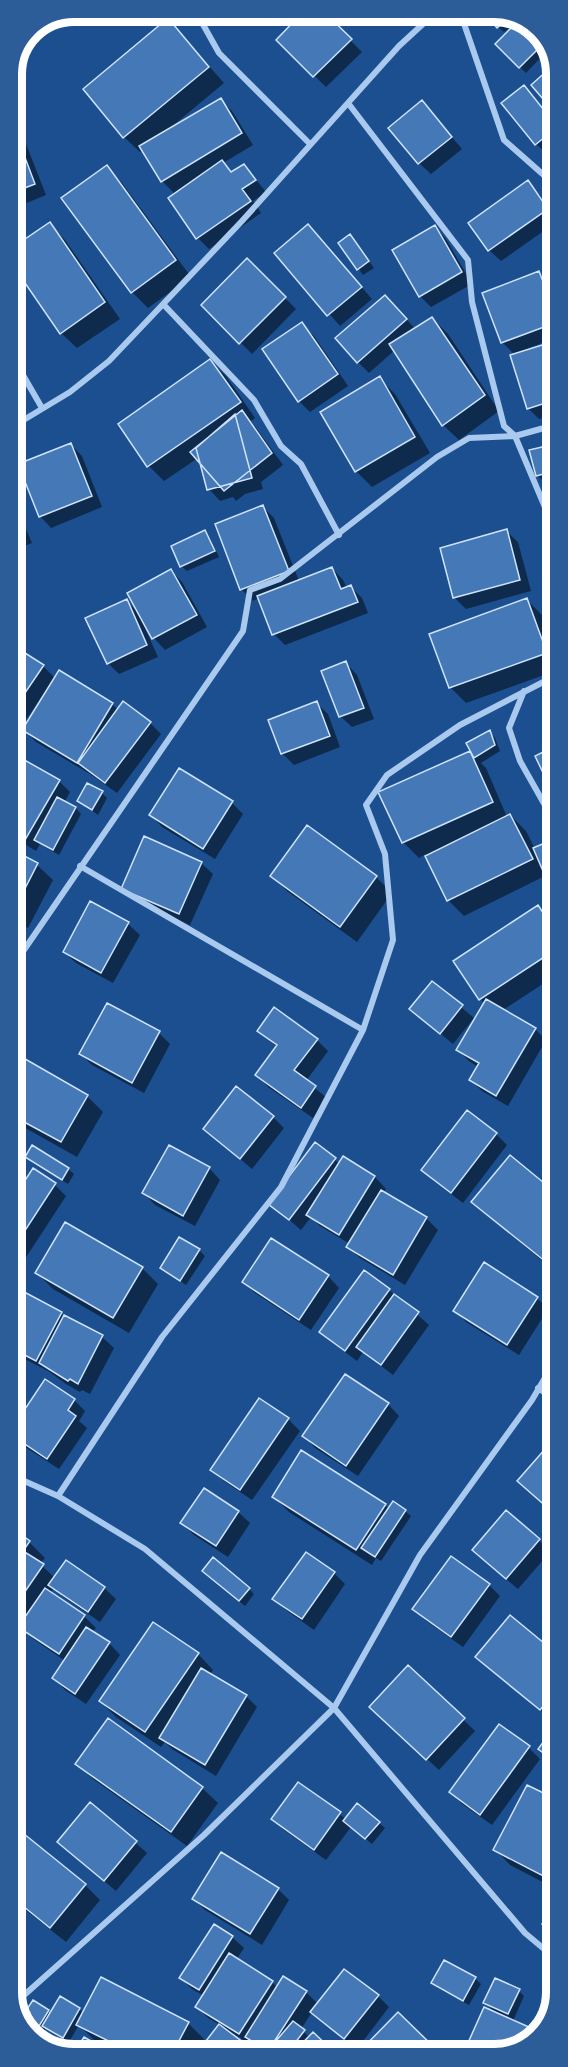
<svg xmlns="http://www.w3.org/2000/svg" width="568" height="2067" font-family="Ubuntu,sans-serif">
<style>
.shadow{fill:#0007}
.building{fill:#4478b7;stroke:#cfe3fa;stroke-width:1.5}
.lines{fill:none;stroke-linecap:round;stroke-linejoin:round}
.street{stroke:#a9c9ee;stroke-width:6}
.rim{fill:none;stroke:#fff;stroke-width:8}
</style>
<rect width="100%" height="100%" fill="#1b4f8f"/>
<path class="shadow" d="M98,12H129L110,24Z
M322,12L362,52L326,87L278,40Z
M501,12L506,15L514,24L504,32L498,27Z
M168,20L224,83L170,128L171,129L221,100L232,111L253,145L223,163L233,173L244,165L266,192L253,201L261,213L209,249L198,238L175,194L162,181L143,150L140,152L124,137L85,89Z
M515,26L544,54L526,73L497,44Z
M524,87L555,123V161L536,144Z
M422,102L462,149L431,174L419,163Z
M15,133L26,144L46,195L12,209V134Z
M107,167L122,183L191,277L148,308L132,292L63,198Z
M527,182L539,194L555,217V223L501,261L489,250Z
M50,224L65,240L120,319L77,348L61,333Z
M308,226L372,299L340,326L276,253Z
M435,227L446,239L472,284L431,307L420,296Z
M350,236L374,268L363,275L340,243Z
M247,260L296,309L252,354L203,305Z
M539,273L550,284L555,297V338L529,348L530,350L555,343V415L539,419L528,408L515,355L502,342Z
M397,308L415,329L432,318L448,334L499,411L459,440L443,425L395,350L369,373L358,362Z
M302,324L314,336L348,386L310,412L299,401Z
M210,361L226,376L255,418L251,421L283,465L261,482L263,489L245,494L236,501L233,497L220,501L209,489L202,463L198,458L164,481L149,466Z
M379,378L395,394L430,453L372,487L356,471Z
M71,445L82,456L102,507L51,528L40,516Z
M555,445V485L548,486L537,475Z
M12,502L16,506L32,543L12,551Z
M263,507L274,518L299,581L332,568L343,580L347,588L351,587L362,598L368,613L285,645L274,634L259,598L253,601L242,590L217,525Z
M506,531L518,542L531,591L466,609L455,598L442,549Z
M205,532L210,538L219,557L187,571L181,566Z
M171,571L182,582L207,627L165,650L154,638L146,625L144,626L158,657L119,674L108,663L126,601L139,613Z
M527,600L543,616L555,650V671L466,703L450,687Z
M346,663L357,675L374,719L352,727L340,716Z
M43,666L56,679L59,673L112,704L118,710L150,723L161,734L117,793L90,774L36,742L24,730L44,698L42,696L22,726L12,719V675Z
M316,703L328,714L340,747L294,765L282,753Z
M489,732L495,738L500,751L481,763L486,768L507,817L510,815L526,831L535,849L551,842L555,846V881L553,882L547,875L464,916L448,900L426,854L419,858L403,842L470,752L474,757Z
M12,752L59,781L70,792L64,803L76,808L81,814L59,855L40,844L36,851L13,837Z
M102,793L107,798L98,815L79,801Z
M232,803L243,814L215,859L162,827L151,815Z
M307,827L376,877L392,893L357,942L287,891L272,875Z
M13,852L37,865L53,880L28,928L13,920Z
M201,863L213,874L190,925L134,900Z
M90,903L128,924L140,935L113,983L76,963L64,952Z
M538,907L555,925V976L503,1010L535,1029L546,1040L508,1106L482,1091L471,1080L478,1067L469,1061L458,1050L485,1004L480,999Z
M432,983L474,1018L453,1044L411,1009Z
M259,1031L317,1040L328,1051L306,1081L327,1098L313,1118L268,1087L257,1075L277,1047Z
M159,1033L170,1044L144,1093L92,1065L81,1054Z
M13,1054L87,1096L103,1112L77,1157L13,1121Z
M273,1117L284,1128L252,1169L205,1129Z
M496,1134L507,1145L463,1203L434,1181L423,1170Z
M316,1144L340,1164L344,1158L375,1177L386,1189L383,1193L426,1218L438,1230L405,1285L360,1258L348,1247L350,1244L320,1226L311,1217L301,1230L270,1203Z
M27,1157L68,1169L74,1174L68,1184L33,1163Z
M510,1157L555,1194L556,1272L489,1217L473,1201Z
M209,1168L220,1180L195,1226L155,1205L144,1193Z
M33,1170L55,1185L66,1196L23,1262L13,1255V1202Z
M199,1250L205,1256L186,1285L162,1268Z
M142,1268L158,1284L129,1333L53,1289L37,1273Z
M328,1276L339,1288L311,1330L255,1293L244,1282Z
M13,1287L102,1337L114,1348L90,1394L82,1390L80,1392L66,1384L48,1371L13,1353Z
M389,1290L429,1325L393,1375L363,1352L357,1361L333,1343L321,1332Z
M537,1298L548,1309L519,1355L466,1322L455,1310Z
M46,1381L74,1400L85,1411L79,1421L87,1428L59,1469L22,1445L13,1436V1430Z
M260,1400L288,1419L300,1431L252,1500L224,1481L212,1470Z
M388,1404L399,1416L358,1476L315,1448L304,1436Z
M273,1496L385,1505L389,1509L405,1511L411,1516L381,1561L376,1558L372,1565L289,1512Z
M238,1512L250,1523L228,1557L194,1535L182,1523Z
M13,1531L29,1542L45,1558L40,1564L55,1578L104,1588L116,1599L100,1622L62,1596L54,1588L50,1593L84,1616L96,1628L92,1632L109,1643L120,1655L86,1704L65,1690L54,1678L65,1661L32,1638L24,1631L15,1645L13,1644Z
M539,1540L550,1552L518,1589L485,1561Z
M334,1573L345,1584L314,1630L286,1610L274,1599Z
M210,1577L249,1589L254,1594L245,1606Z
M489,1585L500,1596L463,1647L425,1620L414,1608Z
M198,1654L213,1670L210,1675L246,1696L257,1707L216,1776L172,1749L165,1742L161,1747L116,1717L100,1701Z
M556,1654V1716L552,1720L477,1657Z
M408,1667L475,1731L439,1770L383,1718Z
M13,1703L21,1711L13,1721Z
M500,1726L529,1748L540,1759L492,1825L462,1804L451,1792Z
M556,1728V1765L540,1749Z
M77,1764L202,1788L218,1803L187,1846L93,1779Z
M298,1784L346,1819L379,1823L385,1828L372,1844L351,1827L326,1860L284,1830L273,1819Z
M556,1801V1889L510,1865L495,1849Z
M91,1804L147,1853L116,1891L71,1853Z
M13,1827L85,1885L100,1900L66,1942L13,1900Z
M278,1889L289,1900L262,1945L205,1910L194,1899Z
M13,1933L23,1943L13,1956Z
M232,1937L244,1948L236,1960L272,1982L278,1988L306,1992L318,2004L378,1996L389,2007L357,2049L312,2012L301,2029L310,2038L313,2034L334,2054H291L286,2051L284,2054H268L252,2042L250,2044L234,2034L232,2036L257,2054H198L220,2025L208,2018L197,2007L204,1996L192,1989L181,1978Z
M475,1978L481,1984L469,2005L438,1988L432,1983Z
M519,1991L524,1996L513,2021L530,2030L537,2036L506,2054L496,2013L485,2002Z
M33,2002L51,2014L79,2009L84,2013L188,2023L204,2039L196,2054H122L94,2040L79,2025L69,2042L46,2028L42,2035L27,2026L22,2020Z"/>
<path class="building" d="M303,12H324L352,39L313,77L276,40Z
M484,12H501L509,18L497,28Z
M168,18L209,67L123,138L83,89Z
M515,24L539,48L519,68L495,44Z
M549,69L555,76V113L531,85Z
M524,85L555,124V129L535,145L501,103Z
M221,98L242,133L161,182L139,146Z
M422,100L452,137L418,164L388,128Z
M15,131L35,184L12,193V132Z
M555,139V163L543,149Z
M222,160L231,172L244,164L256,180L242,189L251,201L196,239L168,198Z
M107,165L176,260L131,293L61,198Z
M528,180L548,209L488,251L468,223Z
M50,222L105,302L60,334L12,264V248Z
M308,224L362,287L327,316L274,253Z
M435,225L462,272L419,297L392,250Z
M350,234L369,261L357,270L338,243Z
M247,258L286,297L239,344L201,305Z
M539,271L555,313V323L501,343L482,293Z
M385,295L407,319L357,363L335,338Z
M432,317L485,395L442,426L389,344Z
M302,322L338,374L298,402L262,349Z
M555,341V400L527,409L510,355Z
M210,359L241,402L147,467L118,424Z
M380,376L415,437L355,472L320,412Z
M242,410L272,453L224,491L190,452Z
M235,414L252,478L207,490L196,448Z
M71,443L92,496L39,517L18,464Z
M555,444V471L536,476L529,450Z
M263,505L289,571L240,590L215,524Z
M12,510L22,531L12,535Z
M507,529L520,580L453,598L440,548Z
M205,530L215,551L180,567L171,546Z
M332,567L341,589L351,585L358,602L272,635L257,596Z
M171,569L197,615L152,639L127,593Z
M527,598L547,653L449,688L429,634Z
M127,599L147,645L107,664L85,618Z
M25,653L44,665L12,712V672Z
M346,661L364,708L339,717L321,671Z
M59,670L113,703L77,763L22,730Z
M123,701L151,722L105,783L78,763Z
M317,701L330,736L281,754L268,720Z
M490,730L495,745L474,758L466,743Z
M555,746V798L535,756Z
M470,751L493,802L402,843L378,792Z
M12,753L60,780L25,840L13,833Z
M179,768L233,801L203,849L149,815Z
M87,783L103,791L92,810L77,801Z
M57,797L76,807L53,850L34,840Z
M510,814L533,859L447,901L425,856Z
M307,825L377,876L340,927L270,876Z
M144,836L202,862L179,914L121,889Z
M552,840L555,848V874L546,878L533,848Z
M13,850L38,863L13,912Z
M90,901L129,922L101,973L63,952Z
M538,905L555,931V950L479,1000L453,961Z
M432,981L463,1005L440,1034L409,1009Z
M486,999L536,1028L496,1096L469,1080L479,1063L456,1050Z
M107,1003L160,1031L132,1083L79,1054Z
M274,1007L318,1039L294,1070L316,1086L301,1108L255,1075L277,1045L257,1031Z
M13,1052L88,1095L61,1142L13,1116Z
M236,1086L274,1116L240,1159L203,1129Z
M467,1110L497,1133L451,1193L421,1170Z
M315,1142L336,1158L289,1220L268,1204Z
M32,1145L69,1168L62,1180L25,1157Z
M169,1145L210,1167L183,1216L142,1193Z
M510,1155L555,1192L556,1270L471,1202Z
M343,1156L375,1176L339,1235L306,1215Z
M33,1168L56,1183L13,1249V1199Z
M381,1190L427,1217L393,1275L346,1247Z
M65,1222L143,1267L113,1318L35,1273Z
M179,1237L200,1249L180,1281L160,1268Z
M271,1238L329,1275L299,1320L242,1282Z
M484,1262L538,1297L507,1345L453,1311Z
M364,1270L390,1289L345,1351L319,1332Z
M13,1286L62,1312L36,1361L13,1349Z
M394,1294L419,1312L381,1365L356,1347Z
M64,1315L103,1335L78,1384L70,1379L68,1381L39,1363Z
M345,1374L389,1403L346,1466L302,1436Z
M45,1379L75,1399L68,1410L76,1416L47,1459L13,1436V1427Z
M259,1398L289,1418L240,1490L210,1470Z
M553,1440L556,1442V1515L517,1481Z
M301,1450L386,1504L356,1550L272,1497Z
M204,1488L239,1511L216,1546L180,1523Z
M393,1501L406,1510L375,1557L361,1548Z
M506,1510L540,1539L506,1579L472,1550Z
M13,1529L30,1541L23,1551L44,1564L13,1609Z
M306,1552L335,1572L302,1619L272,1599Z
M451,1556L490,1584L451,1637L412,1609Z
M213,1557L250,1588L239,1601L202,1571Z
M66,1560L105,1587L88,1612L48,1585Z
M45,1588L85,1615L59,1654L18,1627Z
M510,1615L556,1653V1691L540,1710L475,1657Z
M153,1622L199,1653L145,1732L99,1701Z
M86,1627L110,1642L75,1694L52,1678Z
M408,1665L465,1718L426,1760L369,1707Z
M201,1668L247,1695L205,1765L159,1738Z
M108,1718L203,1787L171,1832L75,1764Z
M499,1724L530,1746L480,1815L449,1792Z
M556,1725V1762L538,1749Z
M298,1782L341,1812L314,1850L271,1819Z
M527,1785L556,1799V1875L553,1881L493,1850Z
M90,1802L137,1841L104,1881L57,1842Z
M357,1803L380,1822L365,1839L343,1821Z
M13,1825L86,1884L50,1928L13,1898Z
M221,1852L279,1888L250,1934L192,1899Z
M556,1901V1932L542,1924Z
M214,1924L233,1936L199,1990L179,1978Z
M229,1953L273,1981L239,2034L195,2007Z
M444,1960L476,1977L463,2001L431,1983Z
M344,1969L379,1995L344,2039L310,2012Z
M283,1976L307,1991L268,2051L245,2037Z
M101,1977L189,2022L172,2054H135L76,2025Z
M495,1978L520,1989L508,2014L483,2003Z
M60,1996L80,2008L63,2038L42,2026Z
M33,2000L49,2010L36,2031L24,2023L21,2018Z
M484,2007L531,2028L525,2043L506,2054H463Z
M398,2012L441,2054H357Z
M293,2021L305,2030L288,2052L275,2042Z
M219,2024L256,2052L255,2054H196Z
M313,2032L336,2054H292Z
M84,2037L113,2054H73Z"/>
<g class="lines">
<path class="street" d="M196,12L219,53L310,144
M460,12L504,140L555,185
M348,103L468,260L472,302L504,426L515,436L555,531
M164,305L254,400L281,446L301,464L339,535
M12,356L42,408
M12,427L70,392L109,361L242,221L399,46L436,12
M524,691L509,728L520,761L555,823
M80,866L363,1030
M13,966L243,631L250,590L280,579L437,457L469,438L515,436L555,425
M538,1388L556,1400
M13,1476L58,1496L145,1549L334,1708L525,1933L556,1959
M58,1496L162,1337L281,1187L363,1030L393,940L385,854L366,805L387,775L460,725L555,676
M13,2005L204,1835L334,1708L420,1555L532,1400L556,1359"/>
</g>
<path d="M0 0H568V2067H0ZM74 22H494A52 52 0 0 1 546 74V1992A52 52 0 0 1 494 2044H74A52 52 0 0 1 22 1992V74A52 52 0 0 1 74 22Z" fill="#2d5d98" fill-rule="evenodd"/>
<path class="rim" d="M74 22H494A52 52 0 0 1 546 74V1992A52 52 0 0 1 494 2044H74A52 52 0 0 1 22 1992V74A52 52 0 0 1 74 22Z"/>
</svg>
